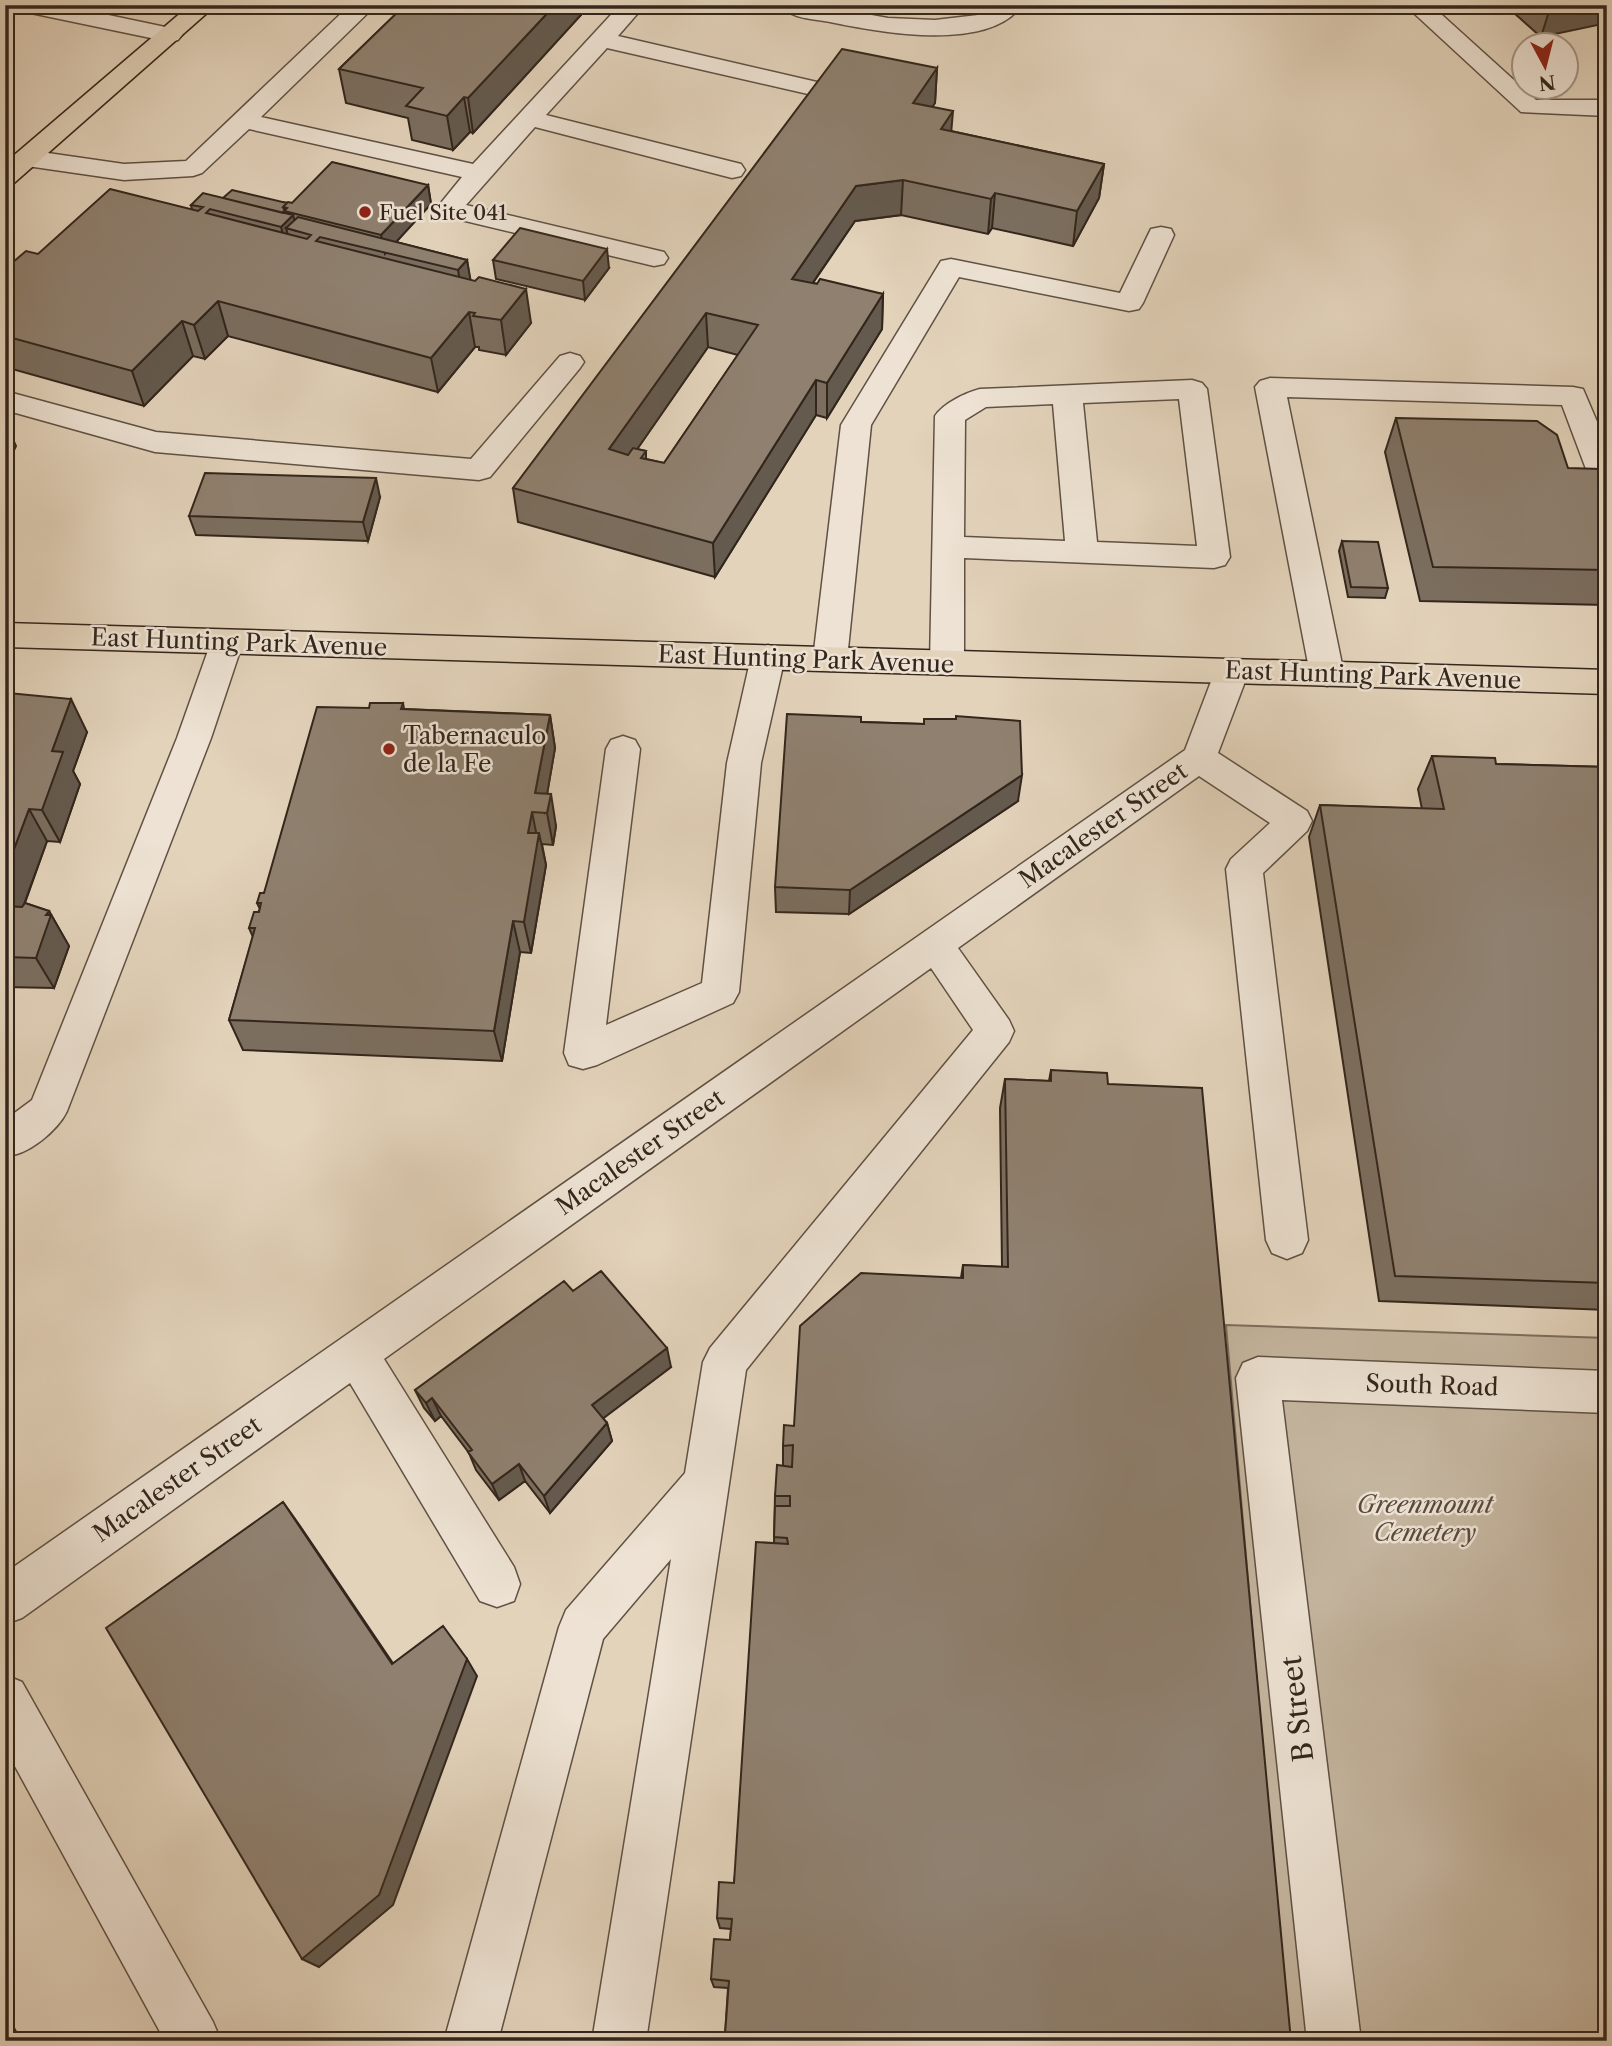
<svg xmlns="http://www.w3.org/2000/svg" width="1612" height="2046" font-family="'Libre Caslon Text',serif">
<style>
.green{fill:#c5b6a0;stroke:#7c6e5e;stroke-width:2}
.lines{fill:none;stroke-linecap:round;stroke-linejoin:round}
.minor-casing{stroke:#5f5144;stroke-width:3}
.major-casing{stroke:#33261c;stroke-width:3}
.minor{fill:#ede2d3;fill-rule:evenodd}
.major{fill:#e3d3bb;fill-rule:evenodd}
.wall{fill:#7b6e5f;stroke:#33261c;stroke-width:2;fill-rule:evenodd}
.shaded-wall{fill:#645a4e;stroke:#33261c;stroke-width:2}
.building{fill:#8f806f;stroke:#33261c;stroke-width:2;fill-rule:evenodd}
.poi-dot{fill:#8f2418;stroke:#ede2d3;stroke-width:2.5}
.labels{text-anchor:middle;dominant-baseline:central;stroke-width:5;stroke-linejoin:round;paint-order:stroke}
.far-poi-label{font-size:21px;fill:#33261c;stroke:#ede2d3;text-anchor:start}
.street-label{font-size:24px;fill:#33261c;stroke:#ede2d3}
.poi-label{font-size:24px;fill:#33261c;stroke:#ede2d3;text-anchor:start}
.park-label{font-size:24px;font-style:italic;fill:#584a3d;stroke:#ede2d3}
.near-street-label{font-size:28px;fill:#33261c;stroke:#ede2d3}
</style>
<rect width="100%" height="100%" fill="#e3d3bb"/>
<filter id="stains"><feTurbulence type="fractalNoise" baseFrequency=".00286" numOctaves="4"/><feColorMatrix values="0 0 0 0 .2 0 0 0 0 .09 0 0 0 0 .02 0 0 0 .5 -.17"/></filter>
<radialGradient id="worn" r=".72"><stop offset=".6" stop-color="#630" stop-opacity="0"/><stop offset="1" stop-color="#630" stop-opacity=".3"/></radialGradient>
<path class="green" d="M1226,1325L1607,1338V2041H1288Z"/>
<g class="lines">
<g class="minor-casing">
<path id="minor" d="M14,5H61L170,28L178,30L182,35L178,40L170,42L26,12L18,10Z
M350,5H376L261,117L473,164L620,5H645L618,36L817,82L820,87L817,92L808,94L607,48L546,115L741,164L745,170L741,176L732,178L535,127L466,205L664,252L668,258L664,264L654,266L440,215L436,209L462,177L249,129L202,173L193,176L124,180L27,166L18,163L14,158L18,153L27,150L124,164L186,161Z
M780,5H816L888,18L935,20L978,15L995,5H1022C989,53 878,32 830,22C815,19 790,19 780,5Z
M1405,5H1431L1536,100H1607V116L1521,112Z
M1161,227L1171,229L1174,235L1143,303L1139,309L1129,311L959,277L871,425L847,659L842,667L830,671L818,667L813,659L841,425L941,261L951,259L1120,293L1148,235L1151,229Z
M570,353L580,356L584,362L580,368L490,477L479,480L155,452L5,410V391L156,432L471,459L560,356Z
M1270,378L1573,387L1583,389L1607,445V495L1596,492L1592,485L1562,405L1287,397L1344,674L1339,682L1327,686L1315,682L1310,674L1255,387L1260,381Z
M1192,380L1202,383L1207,389L1230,557L1225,565L1214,568L964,558V663L959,671L947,675L935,671L930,663L935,416C944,403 965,393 980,389ZM1179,399L1197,546L1097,542L1083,403ZM1053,404L1065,541L964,537L965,420L986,407Z
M227,630L239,634L243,642L211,738L67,1111C58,1130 28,1156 5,1156V1120L32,1100L177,738L211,642L215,634Z
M768,645L780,649L785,657L761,763L739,992L733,1003L597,1065L583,1069L569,1065L564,1053L606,749L611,740L623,736L635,740L640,749L606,1025L702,983L727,763L751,657L756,649Z
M1232,659L1244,663L1249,671L1218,753L1307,811L1312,821L1307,831L1263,873L1308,1240L1302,1253L1287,1259L1272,1253L1266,1240L1226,869L1231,859L1270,823L1199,776L958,948L1009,1020L1014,1031L1009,1042L746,1370L646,2041H592L671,1559L603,1639L498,2041H444L559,1627L566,1610L685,1473L703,1362L710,1348L973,1030L931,968L384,1359L514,1567L520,1584L514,1601L497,1607L480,1601L350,1383L22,1618L5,1624V1573L1185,750L1215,671L1220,663Z
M1258,1357L1607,1371V1413L1282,1400L1361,2041H1307L1236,1378L1243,1363Z
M5,1675L22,1682L213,2022L221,2041H165L5,1748Z"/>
</g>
<g class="major-casing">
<path id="major" d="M190,5H216L14,183L5,185V163Z
M5,623L1607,670V694L5,647Z"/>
</g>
<use href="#minor" class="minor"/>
<use href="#major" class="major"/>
</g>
<path class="wall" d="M397,5H590L473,133L470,132L453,150L412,140L408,118L346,103L339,69L398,12Z
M1505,5H1607L1541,37Z
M937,68L935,103L932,107L951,131L1104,164L1099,198L1073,246L992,228L988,234L901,215L855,221L813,283L883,294L882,329L827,418L816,415L715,577L518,522L513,488ZM708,347L738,355L664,463L646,459V451L637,449Z
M428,185L431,204L396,242L467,260L470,280L531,323L506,355L479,350V347H475L438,392L228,336L205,359L193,356L144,406L5,367V269L38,254L192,210L191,205L223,198L292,203Z
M493,260L609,268L585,300L496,279Z
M1396,418L1607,485V605L1420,601L1385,452Z
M380,497L368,541L196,535L189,516Z
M1342,541L1388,588L1385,598L1348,597L1339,551Z
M5,697L87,732L73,771L80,784L60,842L47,841L25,903L49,911L69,946L54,988L5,987Z
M403,703L404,709L550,715L555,748L547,794L556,826L553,845L542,844L546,865L531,953L520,952L502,1061L243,1050L229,1020L253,937L249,928L260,909L257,903L264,893L369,708Z
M861,722L924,724L1018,801L849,914L776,912L775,887Z
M1432,756L1496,764L1607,767V1310L1379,1301L1309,837L1320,805L1422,809L1418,789Z
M1051,1070L1108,1084L1291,2041H728L725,2035L728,1988L714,1987L711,1979L730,1940L731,1929L720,1928L717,1918L734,1883L774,1543L775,1496L783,1466V1446L794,1426L961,1278L963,1265L1002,1267L1000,1108L1005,1079L1049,1081Z
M573,1291L671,1367L603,1418L607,1423L612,1441L550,1513L525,1481L499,1500L476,1470L469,1453L441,1416L435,1421L424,1408L415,1390Z"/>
<path class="shaded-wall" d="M555,5H590L473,133L468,98Z
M1551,5H1607V23L1541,37Z
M937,68L935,103L911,137L913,103Z
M464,97L470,132L453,150L447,116Z
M953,111L950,146L941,129Z
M1104,164L1099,198L1073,246L1077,211Z
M903,180L901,215L855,221L792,313V279L856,186Z
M428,185L431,204L385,254L381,235Z
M995,193L992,228L988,234L991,199Z
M293,215L297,231L286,228L294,257L290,262L281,227Z
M607,249L609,268L585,300L583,281Z
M467,260L473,294L464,305L458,270Z
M526,289L531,323L506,355L501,320Z
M883,294L882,329L827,418V383Z
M218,301L228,336L205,359L194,325Z
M469,312L475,347L438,392L431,358Z
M706,313L708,347L613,484L609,449Z
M182,321L193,356L144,406L132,371Z
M816,380V415L715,577L713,543Z
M5,422L16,446L5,470Z
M376,478L380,497L368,541L363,522Z
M71,699L87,732L73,771L80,784L60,842L42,810L52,751Z
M550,715L555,748L544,812L535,793Z
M1022,775L1018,801L849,914L850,890Z
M551,794L556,826L553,845L547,813Z
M29,809L47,841L12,937L5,926V873Z
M532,812L538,842L539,833L546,865L531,953L524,922L528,833Z
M49,911L69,946L54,988L36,958L46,915Z
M513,921L520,952L502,1061L494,1031Z
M667,1348L671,1367L597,1423L592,1405Z
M432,1398L441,1416L435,1421L426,1403Z
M607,1423L612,1441L550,1513L544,1496Z
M519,1464L525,1481L499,1500L492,1484Z
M283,1502L298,1523L405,1681L392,1664Z
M467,1659L477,1676L393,1905L319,1967L302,1959Z
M5,2011L21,2041H5Z"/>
<path class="building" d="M405,5H555L468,98L464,97L447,116L406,106L423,88L339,69Z
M842,49L937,68L913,103L953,111L941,129L1104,164L1077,211L995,193L991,199L903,180L856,186L792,279L817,284L820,279L883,294L827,383L816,380L713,543L513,488ZM706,313L758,325L664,463L641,458L646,451L633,448L628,455L609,449Z
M332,162L428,185L381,235L284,211L287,208L283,207L288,202L292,203Z
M110,189L198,211L203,207L191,205L203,193L293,215L281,227L210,209L206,213L307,239L311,235L286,228L298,217L467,260L458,270L320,237L316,241L475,281L479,277L526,289L501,320L473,316L475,313L469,312L431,358L218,301L194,325L182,321L132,371L5,336V269L26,251L38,254Z
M232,190L287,203L283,207L285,212L283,213L223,198Z
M520,228L607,249L583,281L493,260Z
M1396,418L1537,421L1557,435L1568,468L1601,469L1607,485V570L1433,567Z
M205,473L376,478L363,522L189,516Z
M1342,541L1378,542L1388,588L1351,587Z
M8,693L71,699L52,751L63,752L42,810L29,809L5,873V697H7Z
M370,703H403L401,709L550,715L535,793L551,794L547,813L532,812L528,833H539L524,922L513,921L494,1031L229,1020L255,928H249L254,912H259L261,903H257L260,893H264L317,707L369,708Z
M787,714L861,717V722L924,724V719H956V716L1020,721L1022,775L850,890L775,887Z
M1432,756L1495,758L1496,764L1607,767V1283L1395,1276L1320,805L1444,809Z
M25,903L49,911L46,915H51L36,958L5,957V906L22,907Z
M1051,1070L1107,1073L1108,1084L1202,1088L1291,2041H762V2038L725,2035L729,1981L711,1979L714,1939L730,1940L732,1919L717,1918L719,1882L734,1883L756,1542L788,1544L787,1538L774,1537L775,1506H790V1496H775L777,1465L792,1467L793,1445L783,1446L784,1425L794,1426L800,1326L861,1273L963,1278V1265L1008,1267L1005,1079L1051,1081Z
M601,1271L667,1348L592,1405L607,1423L544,1496L519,1464L492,1484L468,1452L472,1450L432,1398L426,1403L415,1390L564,1281L573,1291Z
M283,1502L392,1664L443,1626L467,1659L379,1895L302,1959L106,1628Z"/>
<g class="poi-dot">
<circle cx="365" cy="212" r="7"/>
<circle cx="389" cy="749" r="7"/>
</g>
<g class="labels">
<g class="far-poi-label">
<text x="379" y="212">Fuel Site 041</text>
</g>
<g class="street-label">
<text transform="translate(239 642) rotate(2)">East Hunting Park Avenue</text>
<text transform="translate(806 659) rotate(2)">East Hunting Park Avenue</text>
<text transform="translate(1373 675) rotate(2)">East Hunting Park Avenue</text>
<text transform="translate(1103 825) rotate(-35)">Macalester Street</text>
<text transform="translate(640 1152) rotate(-35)">Macalester Street</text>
<text transform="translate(1432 1385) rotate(2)">South Road</text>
<text transform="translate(177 1479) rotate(-35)">Macalester Street</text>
</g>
<g class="poi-label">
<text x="403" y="735">Tabernaculo<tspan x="403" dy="28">de la Fe</tspan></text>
</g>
<g class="park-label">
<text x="1425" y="1504">Greenmount<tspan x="1425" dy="28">Cemetery</tspan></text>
</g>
<g class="near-street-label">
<text transform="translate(1297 1709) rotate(-97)">B Street</text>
</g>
</g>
<rect width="1612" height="2046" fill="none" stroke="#e3d3bb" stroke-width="28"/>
<rect x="7" y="7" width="1598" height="2032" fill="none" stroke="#33261c" stroke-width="3.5"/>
<rect x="14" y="14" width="1584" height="2018" fill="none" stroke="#33261c" stroke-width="2"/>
<g transform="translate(1545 66) rotate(173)"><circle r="33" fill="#ede2d3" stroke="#a3978a" stroke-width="2"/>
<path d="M0-5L12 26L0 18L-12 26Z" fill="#8f2418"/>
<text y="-10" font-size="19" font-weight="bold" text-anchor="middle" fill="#33261c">N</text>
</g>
<rect width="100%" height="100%" filter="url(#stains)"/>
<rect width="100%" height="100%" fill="url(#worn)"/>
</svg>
